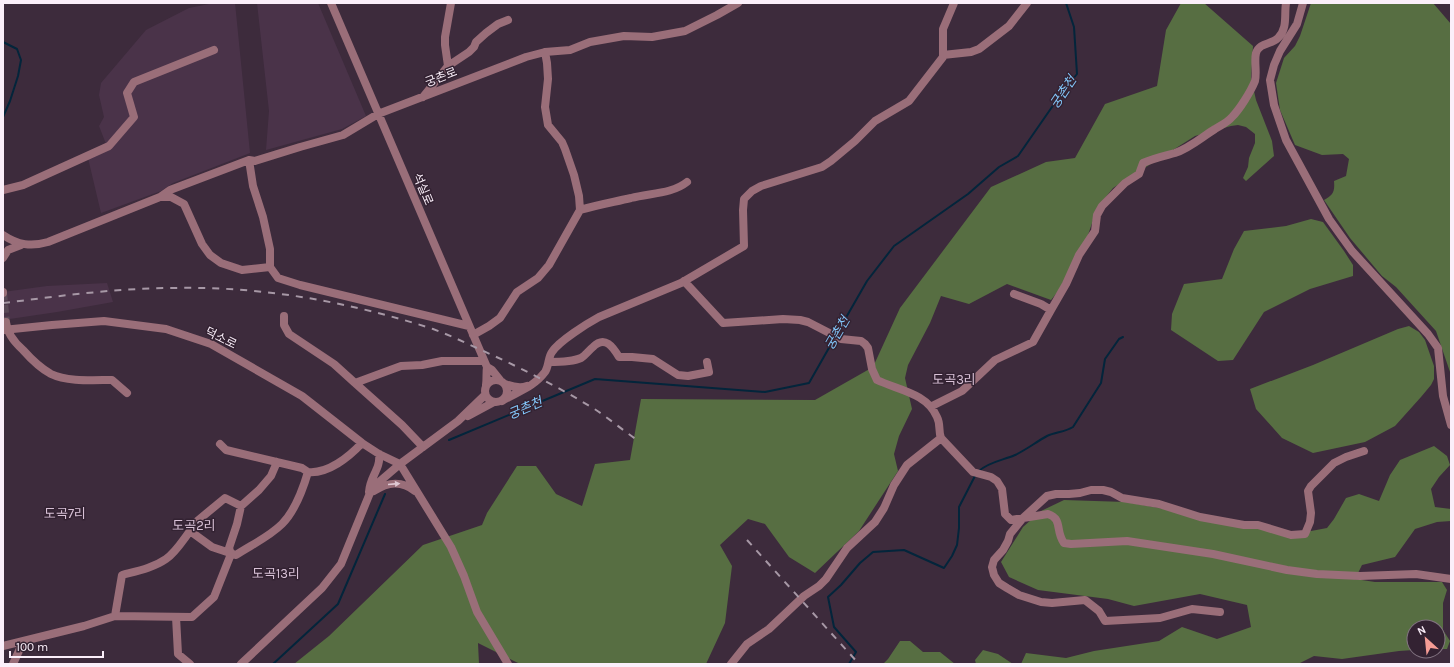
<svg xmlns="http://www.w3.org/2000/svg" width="1454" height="667" font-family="Karla,'Noto Sans KR',sans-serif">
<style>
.built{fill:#4a3349}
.forest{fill:#576e42}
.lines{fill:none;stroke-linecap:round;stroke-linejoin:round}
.stream{stroke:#03253b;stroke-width:2}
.minor-tunnel{stroke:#5a4858;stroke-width:8;stroke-dasharray:8 4;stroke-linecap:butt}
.minor{stroke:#9a6e79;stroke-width:8}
.rail{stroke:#a798a6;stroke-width:2;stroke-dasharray:7 7;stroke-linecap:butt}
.oneway{fill:#dec8d3}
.labels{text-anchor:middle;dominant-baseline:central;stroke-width:3;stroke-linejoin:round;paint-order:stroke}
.street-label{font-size:12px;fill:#fbeffa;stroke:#332232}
.water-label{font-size:13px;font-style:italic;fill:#84c8fc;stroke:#332232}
.neighbourhood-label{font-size:13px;fill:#d8c1d6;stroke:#332232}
</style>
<rect width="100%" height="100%" fill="#3d2b3c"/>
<path class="built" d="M214,3H235L250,153L173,183L161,191L101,213L88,158L108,149L99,126L104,117L99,95L101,83L146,30L189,8Z
M257,3H318L366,116L342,129L266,150L269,111Z
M107,283L113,302L57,312L3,320V292L47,286Z"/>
<path class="forest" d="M1181,3H1204L1253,46L1251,78L1256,100L1272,141L1274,156L1246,181L1243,178L1248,167L1249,158L1255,143V134L1246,127L1238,125L1231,126L1195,136L1113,188L1097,208L1077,268L1051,300L1007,284L969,304L941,296L930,323L908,365L905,378L912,409L899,436L894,454L898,471L859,531L815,573L789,557L765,524L748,519L720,545L732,566L725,623L706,664H520L478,643L479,664H294L329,636L423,545L482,525L487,513L517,466H536L556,494L582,506L595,464L630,460L641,399L815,400L873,367L900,308L991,187L1046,162L1075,158L1105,104L1157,86L1166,30Z
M1311,3H1433L1451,24V372H1450L1436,331L1396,287L1382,276L1350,238L1324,200C1333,195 1335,192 1334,181L1346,176L1349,159L1343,154L1322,155L1295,145L1280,110L1276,83L1284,58L1295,46L1300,36Z
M1311,219L1323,222L1344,251L1353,265V276L1310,289L1264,312L1233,360L1218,361L1171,330L1172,314L1184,284L1222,279L1234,249L1244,231L1286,226Z
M1409,326L1419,332L1425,340L1434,366V379L1431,385L1421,397L1395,426L1365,442L1313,453L1282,438L1256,409L1250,389L1313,365L1398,329Z
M1434,446L1447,456L1450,465L1439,477L1431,489L1435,507L1451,509V521L1437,522L1415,529L1395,557L1362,565L1355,579L1375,582H1442L1447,590L1443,603V630L1450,641L1447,649H1438V627H1414V650L1399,651L1342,659L1314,656L1298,664H1021L1026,653L1066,658L1094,651L1159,641L1182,627L1217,639L1251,627L1247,605L1200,594L1134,606L1108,599L1038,590L1009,577L1001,562L1023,527L1041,511L1064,500L1126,502L1231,521L1295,534L1327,528L1334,519L1346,498L1359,494L1379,501L1390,475L1400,460Z
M900,641H910L923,652H940L955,664H883L888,659Z
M983,650L998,654L1013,664H976L975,660Z"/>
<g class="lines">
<path class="stream" d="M3,42L17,49L21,60L18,76L10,101L3,117
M836,335L867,281L894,246L968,194L999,167L1018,156L1061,94L1077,74L1074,27L1066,3
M449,440L595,379L765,392L809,383L834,339
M979,471C988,462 1004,460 1015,455C1026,450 1036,442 1047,436C1056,432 1065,432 1073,427L1101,383L1105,359L1119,339L1123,337
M273,664L338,604L385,494
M849,664L856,652L834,627L828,597L841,585L860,563L873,552L904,550L944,568L952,556L957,545L959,528V507L976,474"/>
<path class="minor-tunnel" d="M3,293L6,322"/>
<path class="minor" d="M331,3L487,367C486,373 487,379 486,385
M1303,3L1297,24L1280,51L1274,65L1270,80L1274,105L1286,140L1329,219L1352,251L1428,334L1438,348L1443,396L1451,425
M943,55L971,52L979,49L1009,26L1027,3
M448,66L445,45V37L451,3
M423,97L448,66L469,52L474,47L476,42L486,33L498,24L508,20
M249,160L253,186L263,217L270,249V267L278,278L300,285L469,326
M3,190L23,185L109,146L134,117L127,93L134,82L214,50
M160,197L170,190L249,160L255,161L300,147L343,135L378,114L526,57L545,52L570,50L590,42L624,36L652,37L685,31L717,15L738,3
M580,210C597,205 614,202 631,198C650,193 672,194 687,182
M3,235C18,245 31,247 48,242L160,197H171L184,204L202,244L210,255L221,263L242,270L270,267
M3,258L8,250L21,245
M684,281L723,323L783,319L800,320L808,322L841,339L861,341L865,344L868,348L872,369L877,380C898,390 927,393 937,417C941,425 938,430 941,438L907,465L894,485L884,508L875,522L847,548L826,579L819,586L804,596L769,629L747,644L731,664
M3,292V293
M1051,310L1066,284L1079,255L1095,231L1097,215L1102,206L1125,183L1139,174L1143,163C1154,158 1164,156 1175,153C1190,148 1202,137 1215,129C1221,125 1227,123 1232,117C1240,109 1251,91 1255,81C1257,72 1254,61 1256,53C1260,42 1271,45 1278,38C1288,28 1284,15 1286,3
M284,316V325L289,334L334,364L355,383L401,366L422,365L442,361H484
M6,322C7,333 14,342 23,350C31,359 40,368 51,374C67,382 94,380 112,380L127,393
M3,330L52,325L104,321L166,329L211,344L302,396L362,443L379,454L400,464
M473,335L489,326L500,318L517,292L538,278L549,265L580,210L579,196L574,175L565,149L562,142L548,125L545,107L548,79L547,63L545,52
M549,362C559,362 572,362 581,358C586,355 588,351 593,347C605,335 613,347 619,357H632L653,359L678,375L688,376L709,372L707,362
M487,367L492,370L500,380
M485 391a11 11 0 1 1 22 0a11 11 0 1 1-22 0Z
M355,383L402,425L423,447
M505,384C513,387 520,389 527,386
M502,401C517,392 534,387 545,372C549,366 548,357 552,352C559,341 588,323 599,317L681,283L744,246L743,210L744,199L752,191L761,186L822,167L831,161L855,141L875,121L909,101L943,57V29L954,3
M932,406L962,391L995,360L1033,342L1051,310L1041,304L1014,294
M468,416L494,402
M941,438L973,472L991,477L997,481L1002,489L1005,514L1011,520L1048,514C1063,519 1055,531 1064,543L1071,544L1127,541L1213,554L1287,570L1317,574L1360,576L1416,574L1451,579
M220,444L226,450L302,468L308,472
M400,464L451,547L464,576L477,612L508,664
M374,491C388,482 401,480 415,491
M369,492C370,476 381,469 379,454
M241,506L225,498L196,522L190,531L212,547L236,555C251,545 269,537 282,524C295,511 303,489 308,472C328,474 349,457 362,443
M1220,612L1192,609L1160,618L1105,621L1099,611L1085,600L1052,603L1041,602L1019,595L1007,588L999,583L994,575L992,567L994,560L1003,550L1008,541L1010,534L1023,518L1047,496L1056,494H1069L1080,493L1091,490H1103L1111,492L1122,498L1159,504L1200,517L1244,525H1258L1291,535L1305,534L1310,522L1311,513L1308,491L1311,486L1334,463L1346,457L1364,451
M115,616L122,575C137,571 153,568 166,559C176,552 183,540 190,531
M176,617L178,654L190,664
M3,646L84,626L115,616L192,617L214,597L231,554L229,548L237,524L241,506L259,490L271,476L277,462
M13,664L23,642
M241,664L322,588L341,564L372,488L400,464L458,421L485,395"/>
<path class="rail" d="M3,303C60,296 117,288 174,288C262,286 350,302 433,329C449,335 464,342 479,349C519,367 559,387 596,410C611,420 625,432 640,442
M747,540L859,664"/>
</g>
<defs><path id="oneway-solid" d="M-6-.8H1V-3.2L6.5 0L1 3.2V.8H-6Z"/></defs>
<use class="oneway" href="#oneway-solid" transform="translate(394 484) rotate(-5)"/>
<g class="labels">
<g class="street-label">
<text transform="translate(441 77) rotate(-21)">궁촌로</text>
<text transform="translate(423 189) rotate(67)">석실로</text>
<text transform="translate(221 338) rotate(26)">덕소로</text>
</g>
<g class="water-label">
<text transform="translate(1063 92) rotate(-56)">궁촌천</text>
<text transform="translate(837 333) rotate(-60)">궁촌천</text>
<text transform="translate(525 408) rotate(-23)">궁촌천</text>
</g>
<g class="neighbourhood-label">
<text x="954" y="379">도곡3리</text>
<text x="65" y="513">도곡7리</text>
<text x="194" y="525">도곡2리</text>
<text x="276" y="573">도곡13리</text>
</g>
</g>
<rect width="1454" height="667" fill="none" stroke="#fbeffa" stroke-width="8"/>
<g transform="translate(1426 639) rotate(333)"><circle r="19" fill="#332232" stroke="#837482"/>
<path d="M0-3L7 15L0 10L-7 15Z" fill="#f59c95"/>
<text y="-6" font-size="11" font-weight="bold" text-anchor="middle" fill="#fbeffa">N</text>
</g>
<path d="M10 651v6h93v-6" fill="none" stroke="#fbeffa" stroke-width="2"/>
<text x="16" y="651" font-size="12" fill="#fbeffa" stroke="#332232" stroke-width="3" paint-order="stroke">100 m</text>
</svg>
